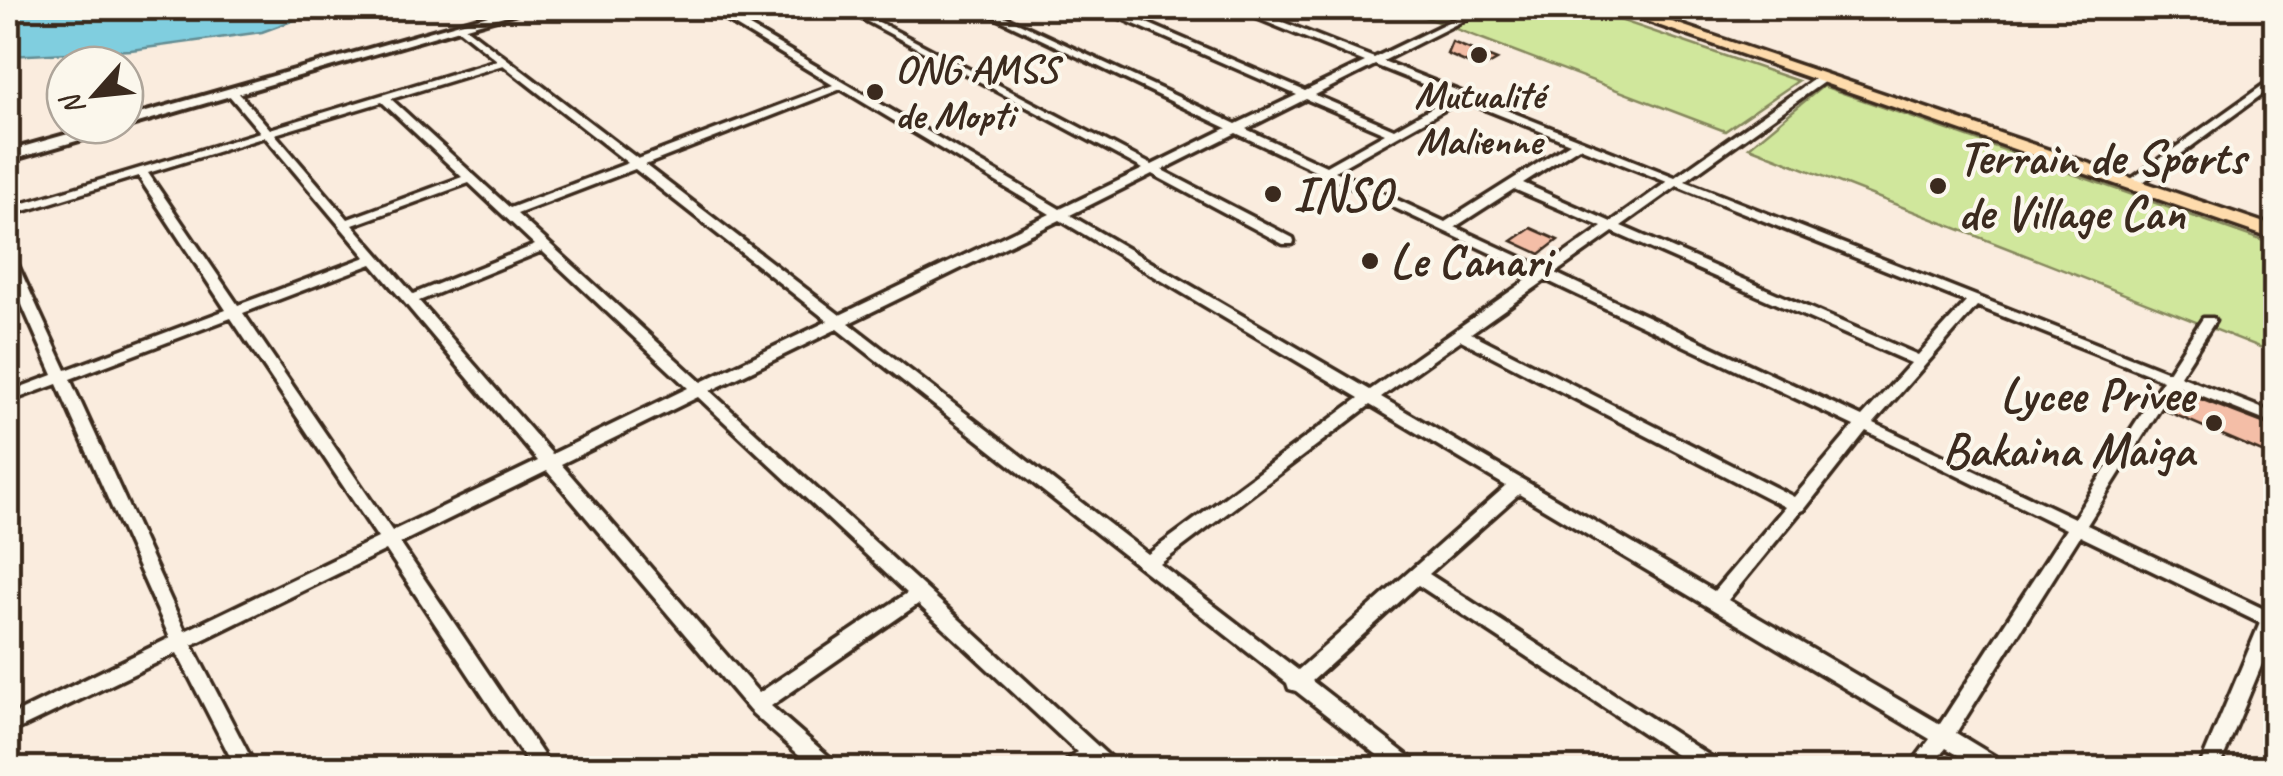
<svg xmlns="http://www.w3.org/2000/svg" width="2283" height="776" font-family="Caveat,sans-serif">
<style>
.green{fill:#d0e79c;stroke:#86885d;stroke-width:2.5}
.water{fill:#80cedf;stroke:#648c92;stroke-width:2.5}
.building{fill:#f4bea7;stroke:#3b2a1e;stroke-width:2.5}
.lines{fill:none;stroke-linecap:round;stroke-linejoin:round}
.minor-casing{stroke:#3b2a1e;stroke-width:7}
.tertiary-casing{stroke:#3b2a1e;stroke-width:8}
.primary-casing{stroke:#3b2a1e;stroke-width:7}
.minor{fill:#fbf7ec;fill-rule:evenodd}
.tertiary{fill:#fbf7ec;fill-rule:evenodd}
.primary{fill:#fedbac;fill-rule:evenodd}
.poi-dot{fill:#3b2a1e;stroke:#fbf7ec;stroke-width:4}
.labels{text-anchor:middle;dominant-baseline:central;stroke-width:8;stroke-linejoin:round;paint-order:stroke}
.far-poi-label{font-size:40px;font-weight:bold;fill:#3b2a1e;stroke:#fbf7ec;text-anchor:start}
.poi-label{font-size:48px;font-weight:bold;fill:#3b2a1e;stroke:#fbf7ec;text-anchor:start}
</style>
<rect width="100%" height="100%" fill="#faecde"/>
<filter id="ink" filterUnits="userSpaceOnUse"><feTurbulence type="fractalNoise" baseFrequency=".01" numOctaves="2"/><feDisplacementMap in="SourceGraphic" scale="20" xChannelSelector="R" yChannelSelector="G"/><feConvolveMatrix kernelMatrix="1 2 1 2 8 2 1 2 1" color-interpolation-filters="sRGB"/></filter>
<g filter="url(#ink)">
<path class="green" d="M1401,8H1585L1798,81L1725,131Z
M1823,86L2275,245V353L1749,147Z"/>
<path class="water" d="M8,8H327L262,32L131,50L8,56Z"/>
<path class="building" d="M1452,42L1497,60L1481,69L1447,54Z
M1531,228L1558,240L1540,254L1512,241Z
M2177,390L2276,428V458L2164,410Z"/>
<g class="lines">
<g class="minor-casing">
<path id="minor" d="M706,8H717L1060,209L1143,169L842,8H852L1152,165L1227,128L976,8H987L1236,124L1297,95L1102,10L1101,8H1112L1305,91L1365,62L1237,10L1236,8H1247L1374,58L1477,8H1488L1383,61L1675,177L1817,77H1825V81L1685,181L2168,372L2203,318H2213L2215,321L2180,376L2276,414V425L2175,385L2087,525L2266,610L2270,602L2276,600V630L2219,768H2199L2260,623L2080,536L1956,733L2004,762L2007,768H1980L1946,748L1930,768H1908L1930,739L1519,494L1429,574L1719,762L1722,768H1696L1418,585L1312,681L1416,762L1419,768H1394L1296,691L1289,689L1287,683L837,329L710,391L1115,762L1118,768H1095L1091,765L1087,768H1063L1066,762L1077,752L918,604L771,706L835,762L838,768H814L750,711L547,471L400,543L552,768H531L386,550L192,645L256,768H236L177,653L8,734V717L170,638L57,384L8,402V392L53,375L8,273V255L15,259L66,370L226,310L138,176L8,216V208L260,132L228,94V90H236L270,129L497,60L457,28L455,26L460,23L638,159L833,85ZM503,65L628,163L510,208L391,99ZM1375,65L1452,96L1394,129L1315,95ZM841,89L1050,214L840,315L645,165ZM1306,99L1385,133L1326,166L1246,129ZM1462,100L1570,143L1445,222L1335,171ZM382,102L462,177L348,219L275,134ZM1236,133L1535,274L1370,390L1070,215L1152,174L1283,244H1293L1294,241L1293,238L1162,170ZM265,137L366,257L238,305L148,173ZM1579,147L1667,182L1611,222L1523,183ZM635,169L828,321L701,382L517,214ZM469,183L535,245L413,294L353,225ZM1677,186L1966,302L1918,355L1621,226ZM1514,189L1602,227L1544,268L1455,227ZM1060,220L1359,398L1148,554L849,323ZM1613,232L1911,363L1862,417L1555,273ZM542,251L688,388L552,454L419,301ZM372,264L538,461L392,531L243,313ZM1546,280L1854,426L1794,497L1471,333ZM1977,306L2163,380L2074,518L1874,423ZM231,318L378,538L185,631L70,379ZM1461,340L1785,507L1714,591L1381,397ZM698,397L907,593L759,693L561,464ZM1370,405L1506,486L1298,670L1160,564ZM1866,431L2066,529L1940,724L1728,600L1801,511L1804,510Z
M2276,76V84L2135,188H2127V182Z"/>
</g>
<g class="tertiary-casing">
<path id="tertiary" d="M513,8H531L8,161V151L100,125H125V118Z"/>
</g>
<g class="primary-casing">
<path id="primary" d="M1609,8H1631L2276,227V240Z"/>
</g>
<use href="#minor" class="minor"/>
<use href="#tertiary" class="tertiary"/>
<use href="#primary" class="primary"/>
</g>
</g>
<g class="poi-dot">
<circle cx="1479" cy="55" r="10"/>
<circle cx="875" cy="92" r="10"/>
<circle cx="1938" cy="186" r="10"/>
<circle cx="1273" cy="194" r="10"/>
<circle cx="1370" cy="261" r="10"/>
<circle cx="2214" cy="423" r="10"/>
</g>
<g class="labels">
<g class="far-poi-label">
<text x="895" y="69">ONG AMSS<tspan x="895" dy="46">de Mopti</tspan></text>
<text x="1479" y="95" text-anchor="middle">Mutualité<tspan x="1479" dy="46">Malienne</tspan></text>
</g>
<g class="poi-label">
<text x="1958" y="158">Terrain de Sports<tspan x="1958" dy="55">de Village Can</tspan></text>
<text x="1293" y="194">INSO</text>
<text x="1390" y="261">Le Canari</text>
<text x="2194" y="395" text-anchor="end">Lycee Privee<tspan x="2194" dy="55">Bakaina Maiga</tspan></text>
</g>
</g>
<rect width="2283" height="776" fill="none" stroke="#fbf7ec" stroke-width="40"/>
<rect x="20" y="20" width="2243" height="736" fill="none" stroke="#3b2a1e" stroke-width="4" filter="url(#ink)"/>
<g transform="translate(95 95) rotate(243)"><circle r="48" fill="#fbf7ec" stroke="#aea59a" stroke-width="2.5"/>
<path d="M0-8L18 38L0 25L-18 38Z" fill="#3b2a1e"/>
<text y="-15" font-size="28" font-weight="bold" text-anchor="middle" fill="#3b2a1e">N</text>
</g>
</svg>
